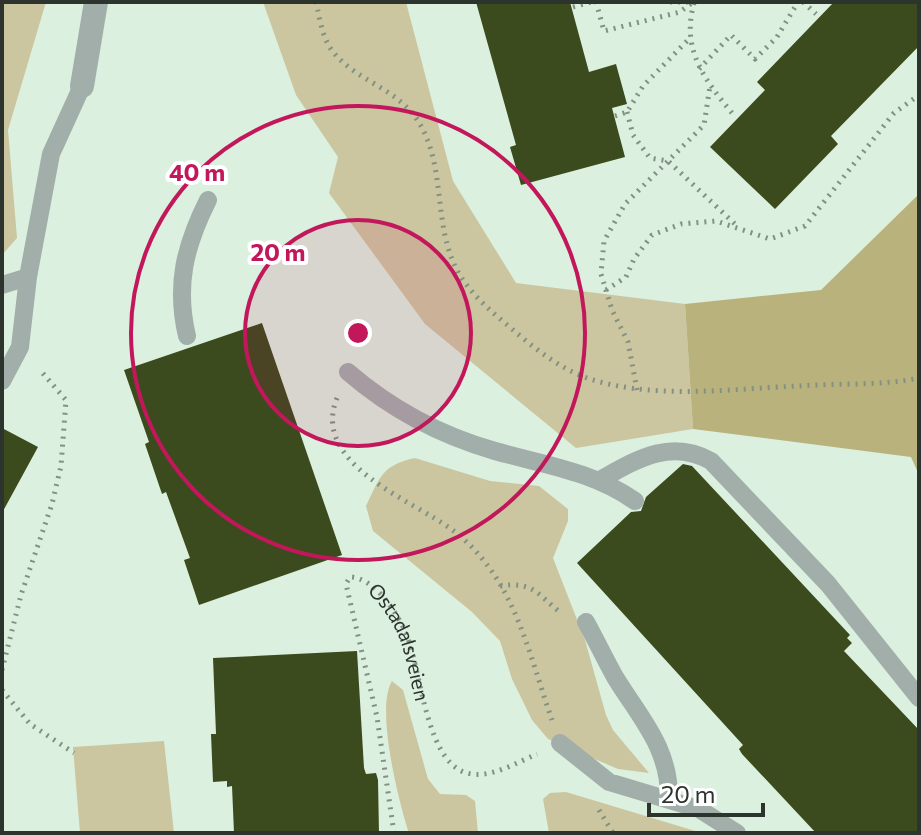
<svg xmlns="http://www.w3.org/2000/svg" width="921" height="835" font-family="Commissioner,sans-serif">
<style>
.green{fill:#cbc6a0}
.forest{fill:#bab27c}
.building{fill:#3b4b1d}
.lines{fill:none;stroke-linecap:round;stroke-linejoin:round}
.path{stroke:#829184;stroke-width:5;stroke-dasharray:2 6;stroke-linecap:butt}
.service{stroke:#a2aeaa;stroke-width:18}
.minor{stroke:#a2aeaa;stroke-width:24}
.ring{fill:none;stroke:#c2185b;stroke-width:4}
.labels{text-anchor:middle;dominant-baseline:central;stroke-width:8;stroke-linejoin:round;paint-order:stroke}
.street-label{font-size:20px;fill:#2c342d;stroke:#fff}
.centre{fill:#c2185b;stroke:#fff;stroke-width:4}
.ring-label{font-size:24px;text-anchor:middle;font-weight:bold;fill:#c2185b;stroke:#fff;stroke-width:8;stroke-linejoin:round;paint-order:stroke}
</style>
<rect width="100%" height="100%" fill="#dbf0de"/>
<path class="green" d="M2,2H46L8,130L17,238L2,255Z
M263,2H406L453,181L516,283L685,304L693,429L576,448L425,324L329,193L338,157L296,95Z
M415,458L490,481L539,486L568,509V521L553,558L585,640L606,715L613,730L649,773L618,769L548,739L532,720L512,679L500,641L472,612L373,531L366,506C380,477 382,465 415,458Z
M392,681L403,690L428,779L440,794L466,795L475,801L478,833H409C399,803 375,708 392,681Z
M164,741L174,833H80L73,747Z
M566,792L702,833H549L543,799L550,793Z"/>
<path class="forest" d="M919,194V475L911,457L693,429L685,304L821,290Z"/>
<path class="building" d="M476,2H570L589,72L616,64L627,104L612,108L625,157L521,185L510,147L516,145Z
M834,2H919V46L831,136L838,144L775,209L710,147L765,90L757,82Z
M262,323L342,555L199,605L184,560L190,558L166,492L162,494L145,444L149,442L124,370Z
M2,428L38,447L2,513Z
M683,464L692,466L850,635L847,638L852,643L844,651L919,730V833H816L742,754L739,749L743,745L577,563L631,512L641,511L646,497Z
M357,651L364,768L366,774L376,773L378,780L379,833H234L232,786L227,787V781L213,782L211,734H216L213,658Z"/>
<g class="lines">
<g class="path">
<path d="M316,2C320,19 322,39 334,53C359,83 401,89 421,126C447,173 432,231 461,277C475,298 493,313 512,329C534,348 559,368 587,378C652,400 731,389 798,386C837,383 881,386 919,378"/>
<path d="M596,2L604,31L680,12L693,2"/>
<path d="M670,2H689"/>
<path d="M803,2L816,14"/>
<path d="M694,3C681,49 704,79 732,113"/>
<path d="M573,7L591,2"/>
<path d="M699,69L731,35L755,59L777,37L798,2"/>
<path d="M627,112L633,135L650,158L668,161L735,224"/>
<path d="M615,116L627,112L643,86L690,38"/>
<path d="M606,290L626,277L634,259L652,235L681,224L716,221L770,239L805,226L894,113L919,95"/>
<path d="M637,390L628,342L612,310L601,274L604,241L625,204L704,125L710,86"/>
<path d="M337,398C310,464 412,500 451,529C468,541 481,556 493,573C522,615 535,672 552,720"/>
<path d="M500,586C533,581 537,594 561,613"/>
<path d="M2,670L21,595L52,504L61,466L66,400L40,370"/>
<path d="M2,690L30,724L74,753"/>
<path d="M599,810L613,833"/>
<path id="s1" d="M394,833L377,717L346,584L350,577C363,577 377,589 385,599C394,610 402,623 407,636C422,673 426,769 472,774C493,777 518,762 537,754"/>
</g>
<path class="service" d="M2,285L28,277L51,154L82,86
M187,336C175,285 185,246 208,200
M348,372C392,410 439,435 495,451C544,465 592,471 635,501
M2,381L20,347L28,277
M600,480C636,460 670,438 711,461L828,584L919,698
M586,622C596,640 605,659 615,677C640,718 670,748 669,799
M560,743L609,782L699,809L737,833"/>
<path class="minor" d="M82,86L96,2"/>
</g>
<circle cx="358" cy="333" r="113" fill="#c2185b" fill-opacity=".12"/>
<g class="ring">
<circle cx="358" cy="333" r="113"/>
<circle cx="358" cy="333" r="227"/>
</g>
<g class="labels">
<g class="street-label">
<text stroke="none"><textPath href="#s1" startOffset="350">Ostadalsveien</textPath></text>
</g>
</g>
<circle cx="358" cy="333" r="12" class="centre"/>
<g class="ring-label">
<text x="197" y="181">40 m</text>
<text x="278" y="261">20 m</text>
</g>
<rect width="921" height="835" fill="none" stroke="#2c342d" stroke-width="8"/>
<path d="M649 803v12h114v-12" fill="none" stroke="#2c342d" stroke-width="4"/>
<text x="661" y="803" font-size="24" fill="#2c342d" stroke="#ffffff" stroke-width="6" paint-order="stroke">20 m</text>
</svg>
